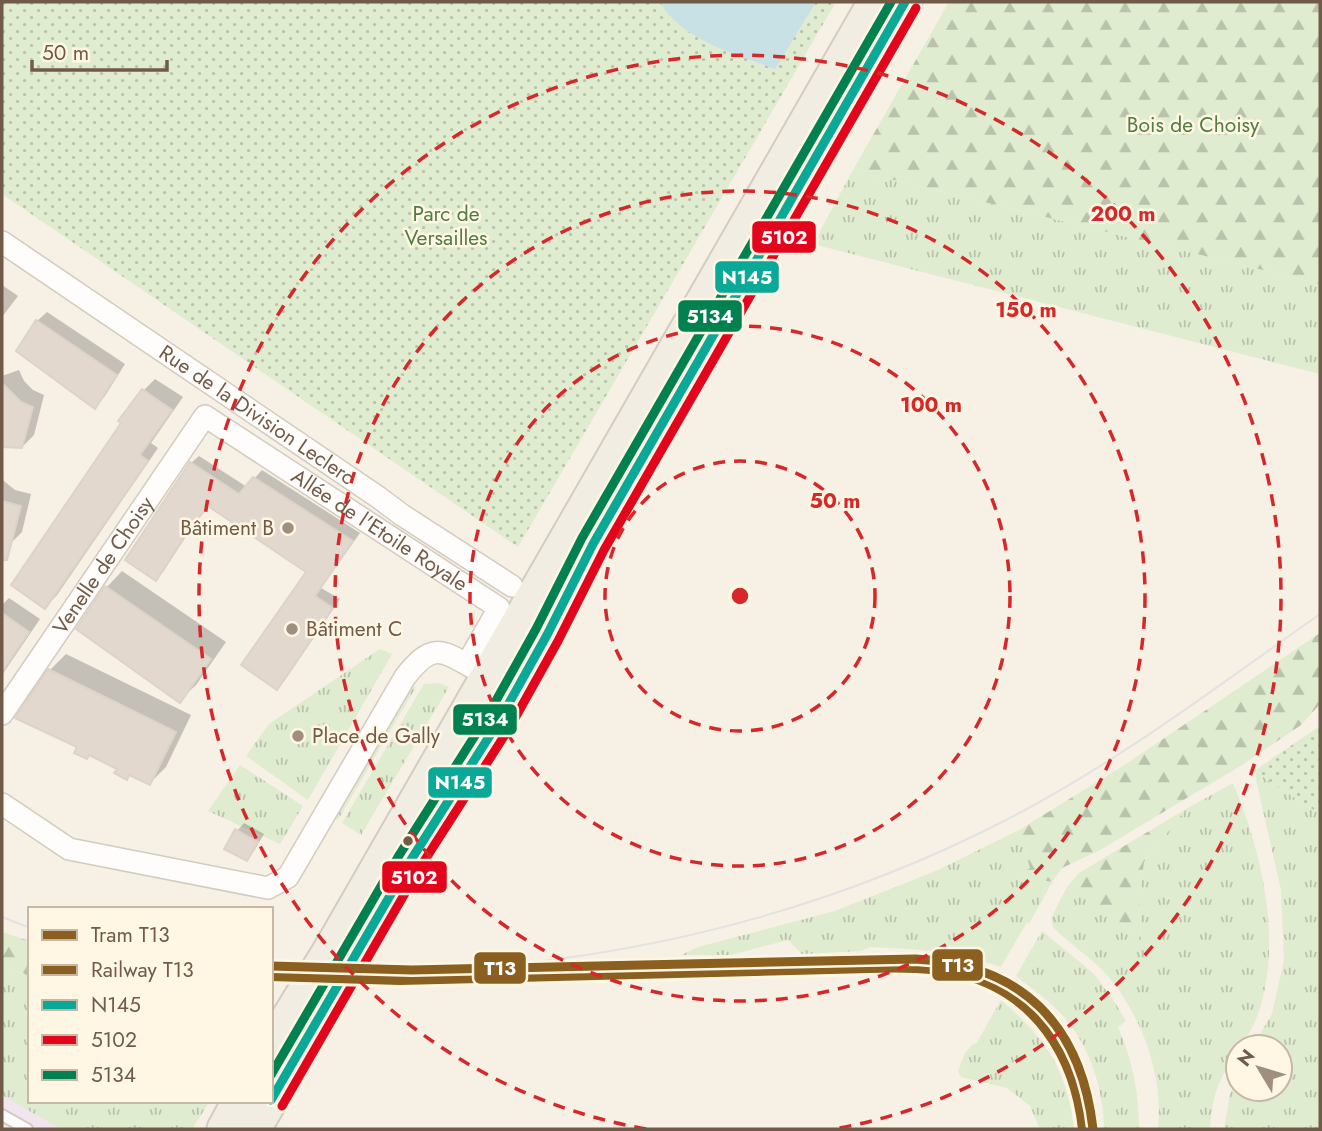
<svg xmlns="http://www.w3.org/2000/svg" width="1322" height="1131" font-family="Jost,sans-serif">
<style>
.education{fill:#f3e5ef}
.grass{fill:url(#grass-tufts)}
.forest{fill:url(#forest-firs)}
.park{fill:url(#park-dots)}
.water{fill:#c8e1e4}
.shadow{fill:#0003}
.building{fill:#e2d8cd;stroke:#ded3c8;stroke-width:2}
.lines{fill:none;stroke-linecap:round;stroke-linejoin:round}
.lane-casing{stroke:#d4cbc0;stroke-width:14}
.street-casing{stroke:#d4cbc0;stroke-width:24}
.primary-casing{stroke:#d4ccc3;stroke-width:37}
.lane{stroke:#fefdfb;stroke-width:10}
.street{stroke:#fefdfb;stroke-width:21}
.primary{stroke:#f1ede2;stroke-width:33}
.tram{stroke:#e4e1e2;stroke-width:2}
.bus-1-casing{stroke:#fff7e4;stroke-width:14}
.bus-2-casing{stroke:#fff7e4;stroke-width:14}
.bus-3-casing{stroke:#fff7e4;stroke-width:14}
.bus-1{stroke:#0aa896;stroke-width:9}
.bus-2{stroke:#e3051b;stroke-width:9}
.bus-3{stroke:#00814f;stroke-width:9}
.rail-1-casing{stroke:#fff7e4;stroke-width:16}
.rail-1{stroke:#8a5f20;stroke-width:10}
.tram-1-casing{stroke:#fff7e4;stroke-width:14}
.tram-1{stroke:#8a5f20;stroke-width:9}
.ring{fill:none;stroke:#d62828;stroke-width:3.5;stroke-dasharray:12 9}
.poi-dot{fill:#a08e7e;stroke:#fff7e4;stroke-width:2.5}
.bus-dot{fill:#715a47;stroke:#fff7e4;stroke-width:2.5}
.labels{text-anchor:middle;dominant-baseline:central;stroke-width:5;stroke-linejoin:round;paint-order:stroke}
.park-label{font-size:21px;fill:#4f7d42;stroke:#fff7e4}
.street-label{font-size:21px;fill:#715a47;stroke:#fff7e4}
.poi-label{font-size:21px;fill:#715a47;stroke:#fff7e4;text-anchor:start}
.centre{fill:#d62828;stroke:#fff7e4;stroke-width:3.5}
.ring-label{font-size:21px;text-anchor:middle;font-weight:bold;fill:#d62828;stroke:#fff7e4;stroke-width:5;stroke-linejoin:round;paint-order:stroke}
.line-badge{stroke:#fff7e4;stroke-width:2.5}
.badge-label{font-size:19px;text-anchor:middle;font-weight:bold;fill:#fff}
</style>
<defs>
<pattern id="grass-tufts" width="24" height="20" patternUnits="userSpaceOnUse" patternTransform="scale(1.75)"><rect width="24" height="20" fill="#dfecd0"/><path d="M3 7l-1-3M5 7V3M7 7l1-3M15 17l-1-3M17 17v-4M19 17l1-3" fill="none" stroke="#b9c2ab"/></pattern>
<pattern id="forest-firs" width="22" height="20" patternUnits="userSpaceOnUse" patternTransform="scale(1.75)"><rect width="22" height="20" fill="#dfecd0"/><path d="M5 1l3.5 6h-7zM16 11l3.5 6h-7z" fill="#b9c2ab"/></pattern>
<pattern id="park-dots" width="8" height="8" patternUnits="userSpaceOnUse" patternTransform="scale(1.75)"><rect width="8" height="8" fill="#dfecd0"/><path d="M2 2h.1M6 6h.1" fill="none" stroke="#b9c2ab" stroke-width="1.8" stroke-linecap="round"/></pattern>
</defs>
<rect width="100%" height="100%" fill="#f6f0e5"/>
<path class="education" d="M2,1095L60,1129H2Z"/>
<path class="grass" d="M853,170L1320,284V374L813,244Z
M380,649L392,654L308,800L246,756L269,724Z
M439,683L449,687L361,835L342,823L424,684Z
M408,687H416L338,820L333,817Z
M240,765L303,806L280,844L208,811Z
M1254,771L1320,814V1129H1224L1230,1094L1238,1076V1089H1280V1047H1252L1272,1014L1284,960L1281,890Z
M1233,783C1261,850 1282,937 1260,1008C1251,1039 1226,1061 1216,1092C1212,1103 1211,1117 1210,1129H1158C1164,1076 1141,1013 1106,974C1090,956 1069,944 1053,927L1051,918L1068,885L1113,917L1141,941L1139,901L1144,862L1186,809Z
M1019,830L1030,868L1018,875L1052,882L1029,924L1027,922L1001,967C957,951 916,949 870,947L860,951L802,954L788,940L731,955H681L698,947L835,911L938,870Z
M1042,931L1093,973L1112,998L1126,1021L1118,1027C1132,1059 1139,1093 1139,1129H1104C1104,1091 1090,1047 1065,1018C1051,1002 1033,989 1016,976Z
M2,968L30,975V1101H210L192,1129H60L2,1095Z
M1001,1000C1046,1039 1067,1069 1074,1129H1040L1030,1106L1007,1088L961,1077L958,1071L965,1053L974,1043L976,1044Z"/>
<path class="forest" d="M949,2H1320V284L853,170Z
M1320,633V704L1301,725L1242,765L1100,850L1062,868L1052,882L1017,875L1030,868L1019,830L1126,764Z
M1186,809L1144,862L1139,901L1141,941L1113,917L1068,886L1079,873Z
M2,932L30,941V975L2,968Z"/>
<path class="park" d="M2,2H836L518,547L2,194Z
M1320,726V814L1254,771Z"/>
<path class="water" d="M660,2H816L775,69C738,55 679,39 660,2Z"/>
<path class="shadow" d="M2,285L18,296L2,317Z
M47,312L125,364L105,396L95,406L37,321Z
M19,370L24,381L33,390L44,395L34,435L22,447H2V376Z
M155,379L183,397L151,443L158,448L57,595L45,607L143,391Z
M199,456L247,487L262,470L360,533L321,588L340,599L285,680L277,687L309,571L209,505L194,524L163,572L156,579L191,463Z
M2,476L4,481L15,490L31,494L22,532L10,544L2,543Z
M122,571L226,642L196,685L180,700L78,629L107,587Z
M9,598L40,619L2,675V605Z
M66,654L191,715L166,767L150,783L131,774L127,778L119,768L80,746L50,670Z
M244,823L264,834L254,851L246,859L237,831Z"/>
<path class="building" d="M36,320L117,375L95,409L16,351Z
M2,383L21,402L33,407L22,448L2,447Z
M142,389L172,410L140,455L148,461L45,609L11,585L121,423L118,421Z
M190,462L239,494L253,477L353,541L315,596L333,608L277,690L241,665L306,572L208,506L186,534L156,581L125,560Z
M2,501L21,506L7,560H2Z
M105,586L211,659L180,703L76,629Z
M2,613L29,632L2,672Z
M48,669L176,732L150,785L129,775L127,780L114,773L117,769L89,755L87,759L74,753L77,747L15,718Z
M235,829L258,842L247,861L224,849Z"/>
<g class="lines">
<g class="lane-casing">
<path id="lane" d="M2,1115L27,1129"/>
</g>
<g class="street-casing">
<g id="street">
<path id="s1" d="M2,242L378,497L402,515L512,586"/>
<path id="s2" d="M2,714L205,416L499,608L467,664"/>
<path d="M2,804L69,849L268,888L288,877L405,677C434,640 442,651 479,671"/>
</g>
</g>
<g class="primary-casing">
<path id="primary" d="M271,1046L332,947L875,2
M271,1100L409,863L499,721L547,635L593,544L905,2
M224,1129L239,1101
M254,1129L270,1101"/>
</g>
<use href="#lane" class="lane"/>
<use href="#street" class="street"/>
<use href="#primary" class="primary"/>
<path class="tram" d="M2,917L30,928
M458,969C491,966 525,964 558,959C714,938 866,892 1006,820C1117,763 1218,686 1320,614"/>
<g class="bus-1-casing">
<path id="bus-1" d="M271,1100L409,863L499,721L547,635L593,544L905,2"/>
</g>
<g class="bus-2-casing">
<path id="bus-2" d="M282,1106L419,869L510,727L558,641L604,550L916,8"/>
</g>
<g class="bus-3-casing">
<path id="bus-3" d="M271,1075L398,857L488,715L536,629L582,538L891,2"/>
</g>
<use href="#bus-1" class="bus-1"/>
<use href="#bus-2" class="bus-2"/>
<use href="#bus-3" class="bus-3"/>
<g class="rail-1-casing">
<path id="rail-1" d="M271,976L400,980L869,968C900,967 931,967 961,974C1036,993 1075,1056 1083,1129"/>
</g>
<use href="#rail-1" class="rail-1"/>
<g class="tram-1-casing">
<path id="tram-1" d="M271,966L412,970L915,959C1021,964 1081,1024 1093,1129"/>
</g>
<use href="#tram-1" class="tram-1"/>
</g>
<g class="ring">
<circle cx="740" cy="596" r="135"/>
<circle cx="740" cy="596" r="270"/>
<circle cx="740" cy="596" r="405"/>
<path d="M646 1129A541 541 0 1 1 834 1129"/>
</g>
<g class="poi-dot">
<circle cx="288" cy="528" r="7"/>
<circle cx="292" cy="629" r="7"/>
<circle cx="298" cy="736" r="7"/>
</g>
<circle class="bus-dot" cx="408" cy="841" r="6"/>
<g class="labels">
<g class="park-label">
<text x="1193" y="125">Bois de Choisy</text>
<text x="446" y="214">Parc de<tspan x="446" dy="24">Versailles</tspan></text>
</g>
<g class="street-label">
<text stroke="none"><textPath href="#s1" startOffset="308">Rue de la Division Leclerc</textPath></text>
<text stroke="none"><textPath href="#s2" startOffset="569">Allée de l'Etoile Royale</textPath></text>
<text stroke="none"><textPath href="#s2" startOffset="180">Venelle de Choisy</textPath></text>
</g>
<g class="poi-label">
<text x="274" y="528" text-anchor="end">Bâtiment B</text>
<text x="306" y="629">Bâtiment C</text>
<text x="312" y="736">Place de Gally</text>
</g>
</g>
<circle cx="740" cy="596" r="10" class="centre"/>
<g class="ring-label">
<text x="1123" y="221">200 m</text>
<text x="1026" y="317">150 m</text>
<text x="931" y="412">100 m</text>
<text x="835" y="508">50 m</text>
</g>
<g class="line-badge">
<rect x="751" y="220" width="66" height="34" rx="7" fill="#e3051b"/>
<rect x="714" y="260" width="66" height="34" rx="7" fill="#0aa896"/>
<rect x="677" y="299" width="66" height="34" rx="7" fill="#00814f"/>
<rect x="452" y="703" width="66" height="33" rx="7" fill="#00814f"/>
<rect x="427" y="766" width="66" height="33" rx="7" fill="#0aa896"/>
<rect x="381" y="860" width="67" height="34" rx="7" fill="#e3051b"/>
<rect x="931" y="948" width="53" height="34" rx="7" fill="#8a5f20"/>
<rect x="473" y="951" width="54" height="34" rx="7" fill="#8a5f20"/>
</g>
<g class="badge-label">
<text x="784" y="244">5102</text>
<text x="747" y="284">N145</text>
<text x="710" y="323">5134</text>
<text x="485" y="726">5134</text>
<text x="460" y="789">N145</text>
<text x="414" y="884">5102</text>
<text x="958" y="972">T13</text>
<text x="500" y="975">T13</text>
</g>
<rect width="1322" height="1131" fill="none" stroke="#715a47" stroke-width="7"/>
<rect x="28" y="907" width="245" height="196" fill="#fff7e4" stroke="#c6b8a5" stroke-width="2"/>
<rect x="42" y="930" width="35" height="10" fill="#8a5f20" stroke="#c6b8a5" stroke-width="2"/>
<text x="91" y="942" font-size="21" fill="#715a47">Tram T13</text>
<rect x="42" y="965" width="35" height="10" fill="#8a5f20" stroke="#c6b8a5" stroke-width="2"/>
<text x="91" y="977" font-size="21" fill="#715a47">Railway T13</text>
<rect x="42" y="1000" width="35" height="10" fill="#0aa896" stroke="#c6b8a5" stroke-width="2"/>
<text x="91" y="1012" font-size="21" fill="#715a47">N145</text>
<rect x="42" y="1035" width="35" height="10" fill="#e3051b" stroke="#c6b8a5" stroke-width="2"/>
<text x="91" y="1047" font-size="21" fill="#715a47">5102</text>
<rect x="42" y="1070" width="35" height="10" fill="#00814f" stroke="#c6b8a5" stroke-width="2"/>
<text x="91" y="1082" font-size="21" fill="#715a47">5134</text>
<g transform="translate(1259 1068) rotate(308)"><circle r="33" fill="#fff7e4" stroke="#c6b8a5" stroke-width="2"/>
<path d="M0-5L12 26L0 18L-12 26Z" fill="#a08e7e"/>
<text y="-10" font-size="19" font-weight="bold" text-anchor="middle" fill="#715a47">N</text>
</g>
<path d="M32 60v10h135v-10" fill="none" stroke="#715a47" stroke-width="3.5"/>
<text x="42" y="60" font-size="21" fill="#715a47" stroke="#fff7e4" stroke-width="5" paint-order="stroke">50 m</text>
</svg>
